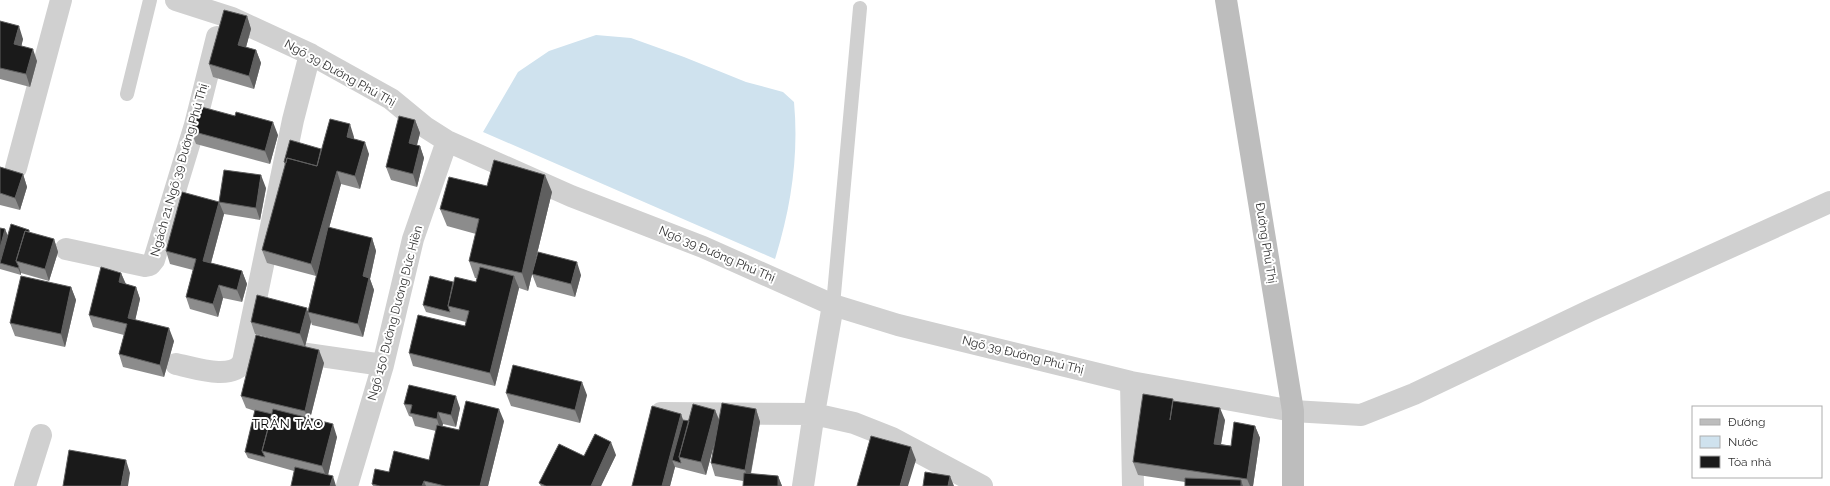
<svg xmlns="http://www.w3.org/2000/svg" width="1830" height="486" font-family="Raleway,sans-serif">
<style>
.water{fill:#cfe2ee}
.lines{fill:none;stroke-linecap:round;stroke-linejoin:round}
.lane{stroke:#d0d0d0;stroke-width:14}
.street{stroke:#d0d0d0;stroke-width:22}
.secondary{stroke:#bdbdbd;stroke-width:22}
.wall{fill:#8c8c8c}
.shaded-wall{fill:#5f5f5f}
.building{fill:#1a1a1a;stroke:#5f5f5f}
.labels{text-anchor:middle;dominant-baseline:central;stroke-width:4;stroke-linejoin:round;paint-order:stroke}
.street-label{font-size:12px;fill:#333;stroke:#fff}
.neighbourhood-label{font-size:13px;letter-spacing:1px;fill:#000;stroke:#fff}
</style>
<rect width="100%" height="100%" fill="#fff"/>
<path class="water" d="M596,35L631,38L684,57L746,82L783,92L794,102C799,155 791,208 775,259L483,132L518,72L549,51Z"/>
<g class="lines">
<path class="lane" d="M127,94L150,0
M833,305L860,8"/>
<path class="street" d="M176,0L232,18L310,54L391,99L425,127L447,141L571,196L703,247L833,305L898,325L1131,382L1293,411L1361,415L1414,394L1589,311L1830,202
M16,168L61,0
M66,249L145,266L150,265L154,260L195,125L217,37
M293,352L383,365
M176,364C195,368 232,381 243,362L293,120L310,54
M1131,382L1133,486
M661,413L814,414L854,423L892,438L982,486
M25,486L41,435
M347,486L383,365L413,239L447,141
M803,486L813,419L833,305"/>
<path class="secondary" d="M1226,0L1293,411V486"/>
</g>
<path class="wall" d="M247,16L251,29L246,47L256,50L261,63L254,89L213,77L209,64Z
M0,21L23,39L21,46L37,61L30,87L0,79Z
M415,120L420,133L417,145L420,146L424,158L417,187L391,180L386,167Z
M191,131L278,135L270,164L196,144Z
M354,137V139L369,154L360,189L341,184L329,228L372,238L376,251L370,279L374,290L363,337L312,325L311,322L305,346L324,363L310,419L337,437L328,475L294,471L248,458L245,452L255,411L246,408L241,396L285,342L255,334L251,322L308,311L316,276L267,263L262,250L285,166L284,162Z
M0,167L23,174L27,187L20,210L0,205Z
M487,186L552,192L528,291L519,288L495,386L413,366L409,353L465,326L466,322L426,312L423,305L453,282H476L477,278H475L469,261L476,234L447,226L440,209Z
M266,188L260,220L224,214L211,263L242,271L247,284L242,302L223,298L218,317L190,309L186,297L193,270L170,264L166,251L219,202Z
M0,228L5,229L8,236L31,233L54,239L58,252L49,281L21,273V275L0,269Z
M121,273L126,284L136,287L140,299L135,320L174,341L164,377L123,367L119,354L124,335L93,327L89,315Z
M532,274L581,275L575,297L537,287Z
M71,287L76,300L65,347L15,336L10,323Z
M506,393L587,395L580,423L511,406Z
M1173,399V401L1225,420L1221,444L1231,446L1255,426L1260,438L1253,486H1185V482L1138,475L1133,462Z
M404,404L460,408L456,427L443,424L442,426L459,430L504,421L488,486H373L372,484L389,472L429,460L436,431L415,426L412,417L409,416Z
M756,409L760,422L751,474L778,476L782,486H743V481L715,476L711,463L714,443L706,475L675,467L670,486H632L681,414L683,420L689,421L715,410L719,419Z
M616,455L601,486H541L539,483L584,456Z"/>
<path class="shaded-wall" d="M247,16L251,29L243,58L238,45Z
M19,26L23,39L19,57L14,44Z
M33,49L37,61L30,87L26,74Z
M256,50L261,63L254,89L249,76Z
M415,120L420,133L414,156L409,143Z
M273,122L278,135L270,164L265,151Z
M350,124L354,137L351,149L347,137Z
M365,142L369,154L360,189L355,176Z
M420,146L424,158L417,187L413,174Z
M337,171L341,184L316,276L311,264Z
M23,174L27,187L20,210L15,198Z
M261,175L266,188L260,220L256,208Z
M545,175L552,192L528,291L522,273Z
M219,202L224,214L208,274L203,261Z
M5,229L10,242L0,263V248Z
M372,238L376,251L370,279L374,290L363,337L358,324L363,276Z
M54,239L58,252L49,281L45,269Z
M577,262L581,275L575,297L571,284Z
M19,267L21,273V275L18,268Z
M242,271L247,284L242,302L237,290Z
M121,273L126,285L119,282Z
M514,276L519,288L495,386L490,373Z
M219,285L223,298L218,317L213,304Z
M71,287L76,300L65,347L61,334Z
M136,287L140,299L133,330L128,318Z
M307,308L308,312L311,322L305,347L300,334Z
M169,328L174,341L164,377L160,365Z
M319,350L324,363L309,423L305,411Z
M582,382L587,395L580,423L575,410Z
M456,396L460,408L456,427L451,415Z
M1220,408L1225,420L1219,456L1214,444Z
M499,409L504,421L488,486H480Z
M756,409L760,422L749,482L745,470Z
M715,410L720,423L706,475L701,462Z
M438,412L443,424L441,432L437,419Z
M681,414L685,426L672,460L675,467L670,486H662Z
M333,424L337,437L327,479L322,466Z
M1255,426L1260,438L1253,486H1250L1247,479Z
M611,442L616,455L601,486H591Z
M911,447L916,460L908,486H900Z
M126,460L130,473L128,486H121Z
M333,476L336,486H330Z
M778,476L782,486H778Z
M950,476L954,486H948Z
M1241,480L1243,486H1241Z
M424,481L426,486H422Z"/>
<path class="building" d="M224,10L247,16L238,45L256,50L249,76L209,64Z
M0,21L19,26L14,44L33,49L26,74L0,68Z
M198,106L235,116L236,112L273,122L265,151L191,131Z
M399,116L415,120L409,143L420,146L413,174L386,167Z
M330,119L350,124L347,137L365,142L355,176L337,171L311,264L262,250L287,158L317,166Z
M290,140L321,149L317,166L287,158L286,163L284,162Z
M494,160L545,175L522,273L469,261L479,219L440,209L449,177L487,186Z
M0,167L23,174L15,198L0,193Z
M224,170L261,175L256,208L219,202Z
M182,192L219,202L203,261L242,271L237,290L219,285L213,304L186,297L196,259L166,251Z
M11,224L29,230V232L25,231L16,261L19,267L18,268L0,263Z
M328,227L372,238L363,276L369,278L358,324L308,312Z
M0,228L5,229L0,248Z
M25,231L54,239L45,269L16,261Z
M538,252L577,262L571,284L532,274Z
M101,267L121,273L119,282L136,287L128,318L169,328L160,365L119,354L127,324L89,315Z
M480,267L514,276L490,373L409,353L418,315L465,326L469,311L448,306L455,277L476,282Z
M21,276L71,287L61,334L10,323Z
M430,276L453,282L448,306L450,312L423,305Z
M257,295L307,308L300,334L251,322Z
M256,335L319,350L305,411L241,396Z
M513,365L582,382L575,410L506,393Z
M409,385L456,396L451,415L438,412L437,419L410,413L412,405L404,404Z
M1143,394L1173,399L1170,420L1173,401L1220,408L1214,444L1231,446L1234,422L1255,426L1247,479L1133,462Z
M466,401L499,409L480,486H445L424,481L422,486H380L372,484L375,469L389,472L394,451L429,460L437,425L459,430Z
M722,403L756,409L745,470L711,463Z
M693,404L715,410L701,462L679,457Z
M652,406L681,414L662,486H632Z
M273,409L333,424L322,466L262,451Z
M255,410L272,414L262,451L265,457L245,452Z
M683,420L689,421L679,457L681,463L672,460Z
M595,434L611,442L591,486H592H546L539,483L559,444L584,456Z
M871,436L911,447L900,486H857Z
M69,450L126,460L121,486H63Z
M295,467L333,476L330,486H291Z
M925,472L950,476L948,486H923Z
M744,473L778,476V486H743Z
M1185,478L1241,480V486H1185Z"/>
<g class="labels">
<g class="street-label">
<text transform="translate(340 73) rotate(29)">Ngõ 39 Đường Phú Thị</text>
<text transform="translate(179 170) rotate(-74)">Ngách 21 Ngõ 39 Đường Phú Thị</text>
<text transform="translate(1266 243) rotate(81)">Đường Phú Thị</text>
<text transform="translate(717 254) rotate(23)">Ngõ 39 Đường Phú Thị</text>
<text transform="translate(395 313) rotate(-75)">Ngõ 150 Đường Dương Đức Hiền</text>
<text transform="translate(1023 355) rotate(14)">Ngõ 39 Đường Phú Thị</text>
</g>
<g class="neighbourhood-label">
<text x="288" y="423">TRÂN TẢO</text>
</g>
</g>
<rect x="1692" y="406" width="130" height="72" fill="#ffffff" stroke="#adadad"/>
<rect x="1700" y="419" width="20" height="6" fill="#bdbdbd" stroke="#adadad"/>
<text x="1728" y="426" font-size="12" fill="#333333">Đường</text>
<rect x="1700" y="436" width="20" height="12" fill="#cfe2ee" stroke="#adadad"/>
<text x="1728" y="446" font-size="12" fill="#333333">Nước</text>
<rect x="1700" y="456" width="20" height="12" fill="#1a1a1a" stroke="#adadad"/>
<text x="1728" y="466" font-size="12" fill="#333333">Tòa nhà</text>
</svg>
